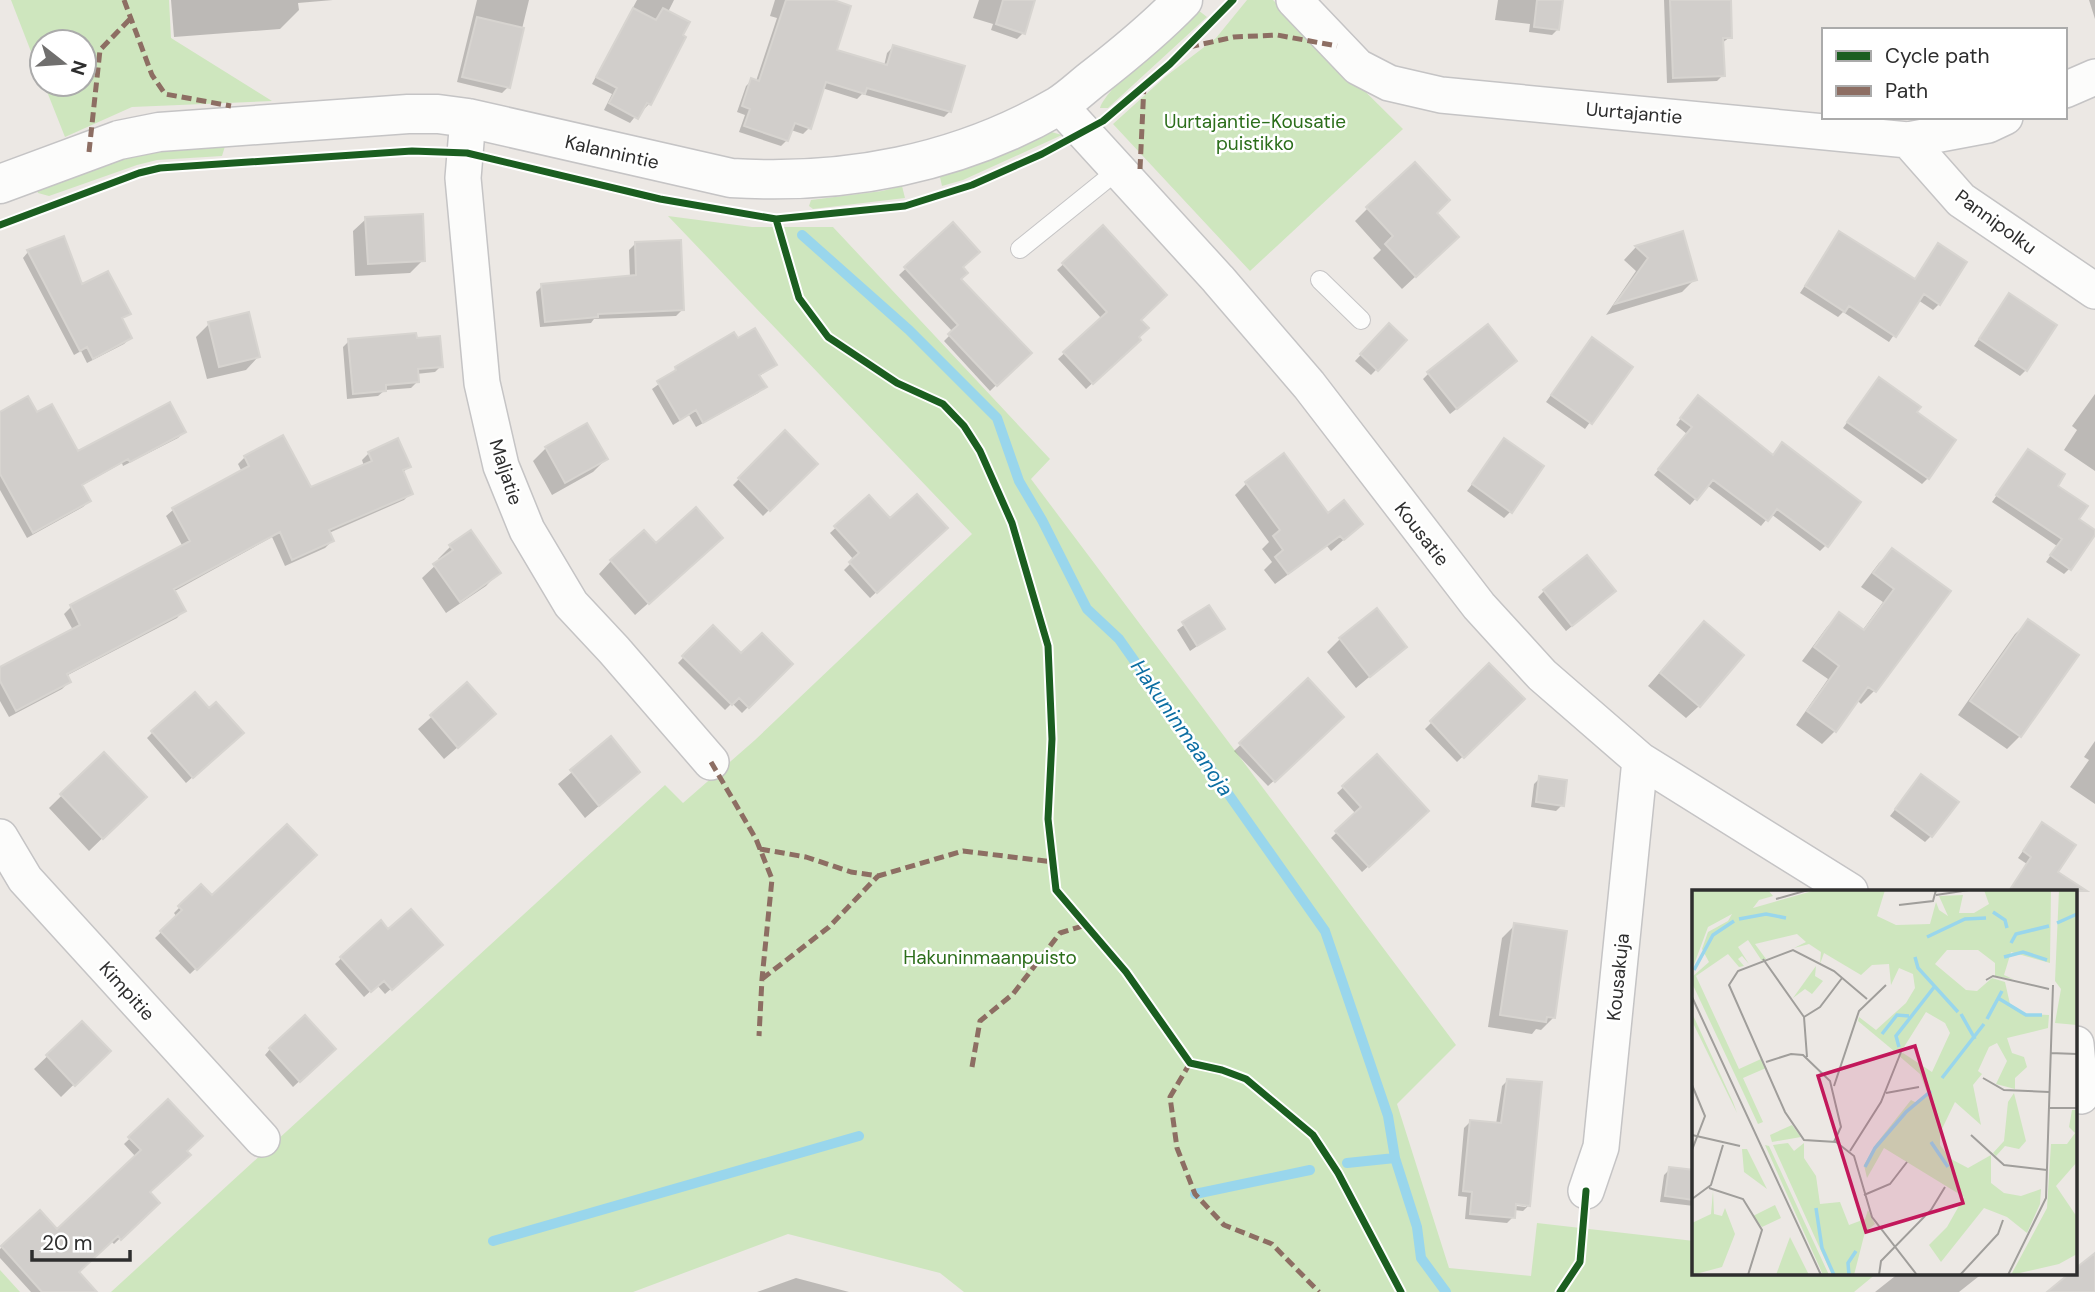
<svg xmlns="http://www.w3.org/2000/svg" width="2095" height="1292" font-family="'DM Sans',sans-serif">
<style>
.green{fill:#cee6be}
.shadow{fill:#0003;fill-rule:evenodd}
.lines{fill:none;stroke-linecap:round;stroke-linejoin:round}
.stream{stroke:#99d6ec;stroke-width:10}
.building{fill:#d1cecb;stroke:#d7d4d0;stroke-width:2}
.service-casing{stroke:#c5c4c5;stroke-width:20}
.minor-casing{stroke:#c5c4c5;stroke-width:38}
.tertiary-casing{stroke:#c5c4c5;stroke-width:41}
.service{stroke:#fcfcfb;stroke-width:18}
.minor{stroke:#fcfcfb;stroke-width:35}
.tertiary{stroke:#fcfcfb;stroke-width:38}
.quiet{stroke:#8d6e63;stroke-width:5;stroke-dasharray:10 5;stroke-linecap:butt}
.cycleway-casing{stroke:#fff;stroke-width:11}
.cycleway{stroke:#1b5e20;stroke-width:7}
.labels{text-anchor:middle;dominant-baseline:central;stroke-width:5;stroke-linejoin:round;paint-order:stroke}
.street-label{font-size:19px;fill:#2e2e2e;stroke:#fff}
.park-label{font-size:19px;fill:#2c6e1b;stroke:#fff}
.water-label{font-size:21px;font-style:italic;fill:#0d6fa3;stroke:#fff}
.inset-river{fill:none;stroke:#99d6ec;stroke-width:3.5}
.inset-road{fill:none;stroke:#a09e9b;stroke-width:2}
.view{fill:#c2185b;fill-opacity:0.15;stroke:#c2185b;stroke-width:3.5}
.inset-edge{fill:none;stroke:#2e2e2e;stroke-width:3.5}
</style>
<rect width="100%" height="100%" fill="#ece8e4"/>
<path class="green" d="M11,0H169L171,38L272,101L132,107L65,137L44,84H84V42H42V80Z
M1247,0H1273L1403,129L1250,271L1113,124L1165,77L1216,38Z
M1198,10L1207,17L1108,108H1100C1108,85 1177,28 1198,10Z
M1048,131L1062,135L963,180L942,186L940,177L991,157Z
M226,143L222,156L157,160L137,165L49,196L38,193L35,187L133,154Z
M902,186L905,198L813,209L809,206L811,200L882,191Z
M668,216L752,227H833L1050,459L1031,479L1456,1045L1397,1104L1449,1268L1531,1276L1537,1223L1694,1241V1273H1877L1854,1292H964L940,1273L788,1234L633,1292H111L665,785L683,803L755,740L972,534Z
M0,1270L20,1292H0Z"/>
<path class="shadow" d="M171,0H333L298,3L299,10L280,29L174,37Z
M477,0H529L508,87L502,93L457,82Z
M637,0H674L668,12L649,104L643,110L641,109L630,123L604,110L612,94L592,84Z
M775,0H833L835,51L884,66L887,53L893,47L950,111L944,117L862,94L857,99L822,88L809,128L803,134L791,130L787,140L781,146L739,132L745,115L737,112L746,86L752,80L756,81L777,18L770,16Z
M979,0H1031L1023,33L1017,39L991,30L993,24L973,18Z
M1498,0H1561L1558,29L1552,35L1529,32L1530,24L1495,20Z
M1664,0H1729L1730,37L1722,43L1723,75L1717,81L1667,83Z
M2089,0H2095V19Z
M1368,208L1444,250L1402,289L1373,258L1381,250L1355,221Z
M366,219L423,260L410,273L355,276L353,231Z
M953,224L961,268L959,279L1029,353L990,391L944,341L953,332L899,275Z
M1103,228L1139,320L1137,338L1139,340L1086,389L1058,359L1102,319L1057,270Z
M1682,234L1695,279L1682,292L1606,315L1636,271L1624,260L1636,247Z
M1839,234L1914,281L1939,245V304L1933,310L1918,300L1889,342L1843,312L1838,317L1800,293Z
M635,244L682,310L676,316L594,319L591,323L540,327L536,292L542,286L630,277L629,250Z
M28,252L82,287L128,313L121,320L130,338L124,344L87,363L81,351L74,355L23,258Z
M2009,295L2026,370L2020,376L1974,346Z
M209,324L258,357L246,370L207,379L196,337Z
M1389,325L1405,340L1371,375L1355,361Z
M415,340L441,366L435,372L416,374L417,382L411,388L385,390L378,396L347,399L343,347L349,341Z
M737,341L775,365L758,377L764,387L758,393L696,427L689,415L673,425L652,389L670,376L676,368Z
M1586,346L1630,367L1585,429L1546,402Z
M1509,367L1450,414L1423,379L1429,373Z
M1879,379L1915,413L1928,478L1922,484L1843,428Z
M2095,394V471L2064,450L2077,430L2072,426Z
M1692,403L1772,456L1776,450L1826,545L1820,551L1771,514L1761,526L1707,485L1690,505L1654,475L1687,434L1676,425Z
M0,414L37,415L78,453L184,432L178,438L123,466L122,463L81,486L89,501L83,507L27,538L0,490Z
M785,433L815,464L763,516L733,485Z
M1504,440L1510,512L1504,518L1467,491Z
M546,448L606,459L593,472L552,495L533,461Z
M2028,451L2055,486L2076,519L2070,568L2064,574L2046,562L2057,546L1992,502Z
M369,453L409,467L402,473L411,493L404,500L329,533L332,541L325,548L285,566L272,537L173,592L183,611L177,618L66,676L69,682L62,689L9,717L0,701V669L73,630L64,614L71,607L183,547L166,516L173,510L242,472L238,464L245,457L310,489L364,466L362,460Z
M1246,484L1328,515L1349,535L1331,551L1327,546L1275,584L1264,570L1272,562L1262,549L1269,542L1235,495Z
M869,497L890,521L946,528L870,598L844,570L854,560L830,533Z
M656,545L708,550L635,615L599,574L611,561Z
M451,546L498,573L486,586L446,613L422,578L440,561L438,559Z
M1892,550L1949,591L1874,691L1861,704L1857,700L1835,731L1822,744L1796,725L1828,679L1802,661L1827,627L1839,614L1862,631L1883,602L1861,587L1879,563Z
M1544,591L1608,597L1566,631L1538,597Z
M1209,607L1222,629L1190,651L1177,630Z
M2028,622L2020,736L2007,749L1958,715L2015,634Z
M713,627L741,655L791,664L742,713L732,703L725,710L678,663Z
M1691,636L1699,706L1686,718L1648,686Z
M1340,639L1405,647L1356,688L1327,652Z
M1489,665L1522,699L1457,762L1425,729Z
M1308,681L1342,717L1268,786L1234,751Z
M467,685L481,727L444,759L418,729Z
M153,732L235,739L186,783L147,738Z
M611,739L638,772L585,818L558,784Z
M2095,741V804L2070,787L2089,760L2084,757Z
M104,754L145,797L89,851L49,808Z
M1377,757L1402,836L1362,872L1331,838L1356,814L1337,793Z
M1921,776L1931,836L1925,842L1890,816Z
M1540,778L1562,805L1556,811L1531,807L1534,784Z
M2042,824L2056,872L2062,876L2052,891H2009L2027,864L2018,858Z
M315,855L190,974L155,938L177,917L174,913L201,886L212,898Z
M380,923L388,931L434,951L385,994L377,985L364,997L335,964Z
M1515,925L1554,1017L1541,1030L1536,1029L1532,1034L1488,1027L1502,938Z
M81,1024L108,1051L61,1097L34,1069Z
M270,1049H334L293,1087L265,1055Z
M1508,1080L1529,1205L1523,1211L1514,1210L1513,1217L1507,1223L1465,1219L1467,1197L1458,1196L1464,1128L1470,1122L1496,1124L1502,1086ZM1508,1202L1526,1203V1207L1507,1205Z
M168,1102L148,1193L157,1203L114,1244L111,1241L77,1272L95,1292H31L0,1258V1249L40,1213L56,1231L136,1157L124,1144Z
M1670,1169L1694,1172V1206L1660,1202L1664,1175Z
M1899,1273H1983L1959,1292H1875Z
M796,1278L849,1292H757Z"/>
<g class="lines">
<path class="stream" d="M802,235L909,330L997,418L1019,481L1042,520L1087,609L1119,639L1325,931L1388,1116L1395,1158L1417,1227L1421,1258L1446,1292
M1347,1163L1395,1158
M1195,1194L1310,1170
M493,1241L859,1136"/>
</g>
<path class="building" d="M786,0H834L851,6L837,50L887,65L893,45L965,66L951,112L867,88L865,94L826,82L811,129L795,123L788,141L744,126L750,109L742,106L751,78L759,81Z
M1003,0H1035L1025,34L996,24Z
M1537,0H1563L1559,30L1534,27Z
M1670,0H1731L1732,38H1723L1725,76L1673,78Z
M633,8L656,20L663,8L690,22L683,35L686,37L651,105L647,103L638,119L609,103L617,88L596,77Z
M477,17L524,28L510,88L462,77Z
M1415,162L1450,200L1437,213L1459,237L1416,277L1385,244L1393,236L1366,207Z
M423,214L425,261L368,264L365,217Z
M953,222L980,252L963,267L968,273L961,279L1032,353L997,386L948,334L958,325L904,267Z
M1103,225L1167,295L1141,320L1149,328L1139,337L1141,340L1093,384L1063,352L1107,312L1062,263Z
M1683,231L1697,280L1615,304L1648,258L1635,246Z
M1839,231L1915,279L1938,243L1967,262L1940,305L1924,294L1896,337L1849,306L1845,312L1805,286Z
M64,236L82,284L108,271L131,314L122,318L132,338L93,359L87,347L80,351L27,250Z
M681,240L684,310L598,314V317L545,322L541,284L636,275L635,242Z
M2009,293L2057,325L2027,371L1979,339Z
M249,312L260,357L219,367L208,322Z
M1389,323L1407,340L1378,371L1360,354Z
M1488,324L1517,361L1457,409L1427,372Z
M755,328L777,365L759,375L767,387L703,423L696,410L680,420L657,381L676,370L675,367L734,332L738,338Z
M416,333L417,338L440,336L443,367L418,369L419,382L386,385V391L353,394L348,339Z
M1592,337L1633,367L1592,424L1551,395Z
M1879,377L1921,407L1917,412L1956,440L1929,479L1847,422Z
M1698,395L1773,455L1782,442L1861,502L1828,547L1777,509L1768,521L1713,480L1697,500L1658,469L1692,427L1680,418Z
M28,396L37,412L52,404L78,451L170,402L186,432L130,462L128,459L82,485L91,501L33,533L0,474V412Z
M587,423L608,459L565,483L545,447Z
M785,430L818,464L770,511L738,478Z
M283,435L311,487L372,461L368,452L398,438L411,467L403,470L413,494L329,530L334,541L292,560L280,532L174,589L186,611L67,674L71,682L16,711L0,681V667L80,625L70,605L190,541L172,508L249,466L244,456Z
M1504,438L1544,466L1512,513L1472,484Z
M2028,449L2065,474L2058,486L2088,506L2079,519L2095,530V535L2071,570L2050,555L2062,539L1996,495Z
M1284,453L1328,513L1344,500L1363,524L1344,540L1340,536L1288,574L1275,557L1283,550L1273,536L1280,530L1245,482Z
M917,494L948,528L877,593L849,562L859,553L834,526L869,495L890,518Z
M696,507L723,538L649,604L610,560L644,530L656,543Z
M471,530L501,573L460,602L433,564L453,550L449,545Z
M1892,548L1951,591L1876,692L1868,687L1836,732L1807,711L1839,666L1814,647L1839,612L1864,630L1894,589L1873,573Z
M1587,555L1616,591L1572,626L1543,590Z
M1209,605L1225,629L1197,646L1182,622Z
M1377,608L1407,647L1370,677L1339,638Z
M2028,619L2079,655L2021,737L1970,701Z
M1704,621L1744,655L1700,707L1660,673Z
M713,625L741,653L762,633L793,664L749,708L739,698L732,705L682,656Z
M1489,663L1525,699L1464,758L1430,721Z
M1308,678L1344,717L1275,782L1239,743Z
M467,682L496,714L458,748L430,715Z
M195,692L209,708L216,702L244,733L193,778L151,731Z
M611,736L640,772L599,806L570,770Z
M104,752L147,797L103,839L60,794Z
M1377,754L1429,811L1369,867L1335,831L1361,807L1342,786Z
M1921,774L1959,802L1932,837L1895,809Z
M1539,776L1567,780L1564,806L1536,802Z
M2042,822L2076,845L2058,872L2087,891H2009L2031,857L2023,851Z
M287,824L317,855L197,970L160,931L182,910L178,906L201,884L212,895Z
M411,909L443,945L392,990L384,981L371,992L340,957L381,920L388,929Z
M1514,923L1567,931L1555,1018L1547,1017L1546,1022L1500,1015Z
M305,1015L336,1049L300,1082L269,1048Z
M82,1021L111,1051L75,1086L46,1055Z
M1507,1079L1542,1082L1530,1206L1516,1204L1515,1218L1470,1214L1472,1192L1463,1191L1470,1120L1501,1123Z
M168,1099L203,1136L187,1151L191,1155L150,1192L160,1203L121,1240L118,1236L79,1272L97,1292H42L1,1246L40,1210L57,1229L141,1150L128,1137Z
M1669,1167L1694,1170V1200L1665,1196Z
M2095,1253V1292H2047L2070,1273H2076V1268Z"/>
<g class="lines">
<g class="service-casing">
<path id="service" d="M1020,249L1118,170
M1320,280L1361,320"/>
</g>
<g class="minor-casing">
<path id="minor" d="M1294,0L1358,67L1389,83L1441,95L1908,140L1988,125L2005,117
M2065,90L2095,77
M1059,105L1218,279L1309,385L1479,606L1542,675L1640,760L1850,891
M468,118L463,178L482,383L501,466L527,530L571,604L614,650L711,762
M1908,140L1961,200L2095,291
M0,837L25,879L262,1139
M2076,1044L2081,1096
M1586,1191L1601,1147L1640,760"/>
</g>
<g class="tertiary-casing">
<path id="tertiary" d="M0,184L119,140L159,132L408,114H438L468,118L731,178C845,185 958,164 1058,106C1071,98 1083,86 1095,77C1127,52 1156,28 1183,0"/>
</g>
<use href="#service" class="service"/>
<use href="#minor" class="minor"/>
<use href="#tertiary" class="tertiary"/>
<path class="quiet" d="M124,0L152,75L165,94L231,106
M1189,47L1234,37L1277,35L1337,46
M89,152L100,50L131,18
M1140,169L1144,85
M711,762L756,839L772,879L762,979L759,1036
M760,849L806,857L851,872L878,876L963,851L1053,862
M762,979L829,927L878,876
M1190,1063L1170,1097L1177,1148L1195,1194L1224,1225L1272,1244L1319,1292
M972,1067L980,1021L1013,994L1060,933L1086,925"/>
<g class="cycleway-casing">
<path id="cycleway" d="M776,219L799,298L828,337L897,383L943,404L964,426L980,451L1012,523L1048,646L1052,739L1048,819L1056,890L1126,972L1190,1063L1222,1070L1246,1079L1313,1135L1338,1173L1401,1292
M0,225L139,173L160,168L412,151L467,153L660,199L776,219L905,206L972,185L1042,154L1103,121L1170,64L1233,0
M1560,1292L1580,1262L1586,1191"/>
</g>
<use href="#cycleway" class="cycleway"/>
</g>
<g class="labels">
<g class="street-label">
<text transform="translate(1634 113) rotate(5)">Uurtajantie</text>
<text transform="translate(612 152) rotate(13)">Kalannintie</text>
<text transform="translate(1996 222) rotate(36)">Pannipolku</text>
<text transform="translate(506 472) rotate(72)">Maljatie</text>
<text transform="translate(1422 534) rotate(52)">Kousatie</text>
<text transform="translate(1618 977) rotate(-84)">Kousakuja</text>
<text transform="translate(127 991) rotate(48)">Kimpitie</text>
</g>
<g class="park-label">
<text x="1255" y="121">Uurtajantie-Kousatie<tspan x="1255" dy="22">puistikko</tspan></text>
<text x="990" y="957">Hakuninmaanpuisto</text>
</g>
<g class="water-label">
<text transform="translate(1182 728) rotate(55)">Hakuninmaanoja</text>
</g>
</g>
<g transform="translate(1692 890)">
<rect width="385" height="385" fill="#ece8e4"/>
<path d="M0,0H76L81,6L67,10L61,18L124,0H193L185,26L204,35L238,34L244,12L247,20L256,26L247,6L271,5L267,23H282L297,14L292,0H359L358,73L319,62L312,85L321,89L303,86V73L286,60H255L243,74L274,100L285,101L300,88L313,92L318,114L334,124L357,125L356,138L315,148L320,163L332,167L335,177L323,188V199L304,194L315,171L305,153L297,157L286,181L290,184L281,195L289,235L263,212L248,243V255L259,269L276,278L299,265V293L312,303L329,306L349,299L348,314L335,343L315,327L292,318L249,372L237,355L255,337L272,307L192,258L175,288L172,275L184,254L219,210L225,213L236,205L228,184L206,165L211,163L240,182L258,143L253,133L234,122L212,157L202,161L166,131L167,127L184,140L214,113L223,98L221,84L207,78L199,95L197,74L180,75L169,85L132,63L128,74L129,62L117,54L102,58L114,52L105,44L63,54L74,69L70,71L56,50L46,57L57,74L50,66L46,69L52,76L47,77L36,64L4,86L47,179L69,169L74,178L51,188L71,232L66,234L0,93V87L17,72L10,59L16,42L36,31L40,24L16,37L0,80ZM367,0H385V135L363,133L369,99L363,91ZM124,76L123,86L131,91L120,104L113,99L101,108ZM0,123L41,212L45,223L0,131ZM322,203L334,251L327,259L313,256L304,266L301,263L312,251L316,212ZM380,220H385V272L364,296L385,327V364L367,374L319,385L355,318L359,254H375L383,243L377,237ZM100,235L109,247L80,252L78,245ZM96,253L102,261L112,253V268L124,286L128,314L148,312L157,335L173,329L176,320L183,334L173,342L162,385H140L81,255ZM73,255L77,256L137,385H131ZM50,259H55L75,299L52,282ZM21,301L22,324L30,326L33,318L43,344L30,377L0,385V333L19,324ZM83,315L89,328L70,337L61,326ZM98,347L117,385H84Z" fill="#cee6be"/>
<path class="inset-river" d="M301,22L313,30L315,38M47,29L74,24L94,28M365,33L385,24M235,47L273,29L294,28M319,53L324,44L357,36M223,67L226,78L266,122M312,67L331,62L355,70M2,80L21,45L42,31M306,108L334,125H350M269,124L283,149M295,129L310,101M190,144L205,125L217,126M207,157L204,146L243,96M250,188L292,134M239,252L256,277M173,277L183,258L214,222L239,201M124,318L130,358L142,385M157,385L156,373L164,361"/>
<path class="inset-road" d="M244,5L277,0M84,9L116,0M207,15L241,11L244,0M71,69L112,127L115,167M294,90L301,86L357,99M0,107L129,385M175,109L142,81L101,60L46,81L37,95L93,222L112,250L144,252L162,266L180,327L225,385M112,127L128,117L150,88M358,163L385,164M74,172L99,164L111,165L138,191L149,237L142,252M291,188L312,200L357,202M0,195L13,226L0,260M142,196L167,121L194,95M194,203L227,197M357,218H385M0,245L48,256M279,245L312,275L355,280M158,261L189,212L209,162M17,298L51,309L70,340L56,385M172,305L198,294L215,272M0,309L19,295L31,255M187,385L189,371L239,320L253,297M268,385L306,344L311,330M316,385L354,308L361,95"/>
<path class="view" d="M223,156L271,313L174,342L126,186Z"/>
<rect width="385" height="385" class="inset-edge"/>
</g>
<rect x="1822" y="28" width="245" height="91" fill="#ffffff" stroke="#ababab" stroke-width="2"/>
<rect x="1836" y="51" width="35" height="10" fill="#1b5e20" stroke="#ababab" stroke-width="2"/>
<text x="1885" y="63" font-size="21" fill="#2e2e2e">Cycle path</text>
<rect x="1836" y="86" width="35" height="10" fill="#8d6e63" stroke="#ababab" stroke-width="2"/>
<text x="1885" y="98" font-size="21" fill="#2e2e2e">Path</text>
<g transform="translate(63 63) rotate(107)"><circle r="33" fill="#ffffff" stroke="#ababab" stroke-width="2"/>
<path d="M0-5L12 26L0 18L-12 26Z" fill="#706f6e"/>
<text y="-10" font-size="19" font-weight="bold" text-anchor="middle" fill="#2e2e2e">N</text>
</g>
<path d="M32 1250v10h98v-10" fill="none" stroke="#2e2e2e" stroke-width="3.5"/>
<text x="42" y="1250" font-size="21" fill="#2e2e2e" stroke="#ffffff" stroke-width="5" paint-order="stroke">20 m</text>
</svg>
